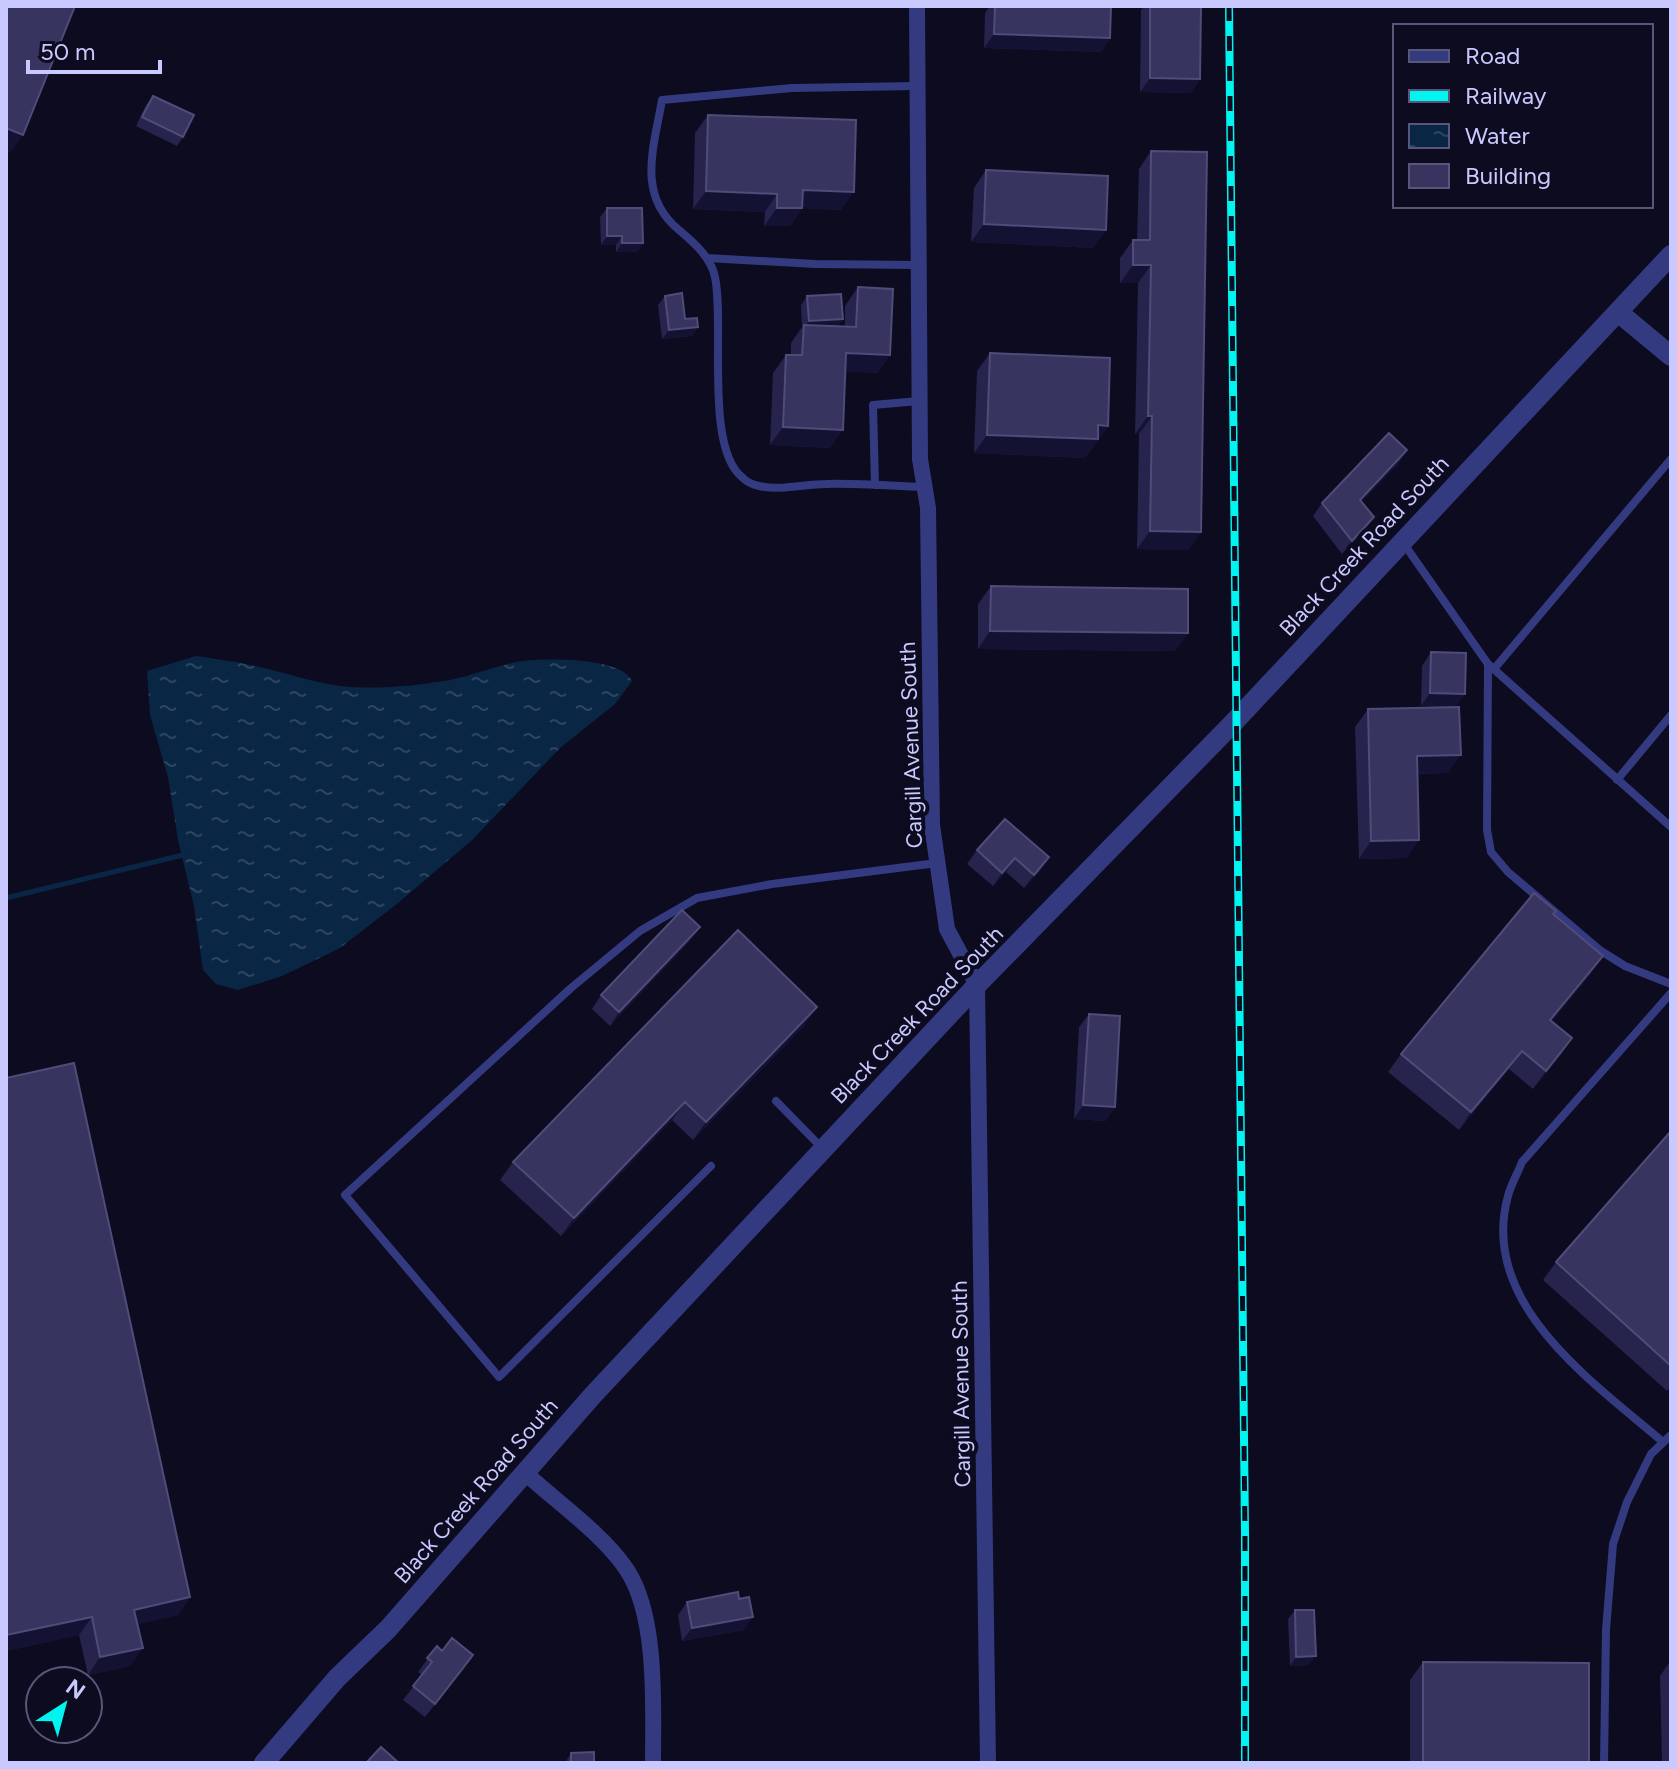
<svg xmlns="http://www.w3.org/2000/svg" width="1677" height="1769" font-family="Figtree,sans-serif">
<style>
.water{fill:url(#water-ripples)}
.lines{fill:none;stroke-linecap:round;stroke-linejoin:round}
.stream{stroke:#092744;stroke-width:5}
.service{stroke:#343a80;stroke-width:8}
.minor{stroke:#343a80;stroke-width:16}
.tertiary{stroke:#343a80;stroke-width:20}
.rail-casing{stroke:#00f4f0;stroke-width:8}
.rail{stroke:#0c0b1f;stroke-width:5;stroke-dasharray:15;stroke-linecap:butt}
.wall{fill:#26234d}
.shaded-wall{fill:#141233}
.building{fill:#383460;stroke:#4e4c79;stroke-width:2}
.labels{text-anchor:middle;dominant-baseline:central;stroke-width:8;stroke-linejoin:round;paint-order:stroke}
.street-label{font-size:22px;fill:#c9c9ff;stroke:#0c0b1f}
</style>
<defs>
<pattern id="water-ripples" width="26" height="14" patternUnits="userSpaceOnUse" patternTransform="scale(2)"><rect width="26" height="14" fill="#092744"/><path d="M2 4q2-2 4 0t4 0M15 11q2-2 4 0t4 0" fill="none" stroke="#2c4560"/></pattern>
</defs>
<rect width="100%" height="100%" fill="#0c0b1f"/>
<path class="water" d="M196,656C214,659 233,661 250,665C281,671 309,682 340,686C375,690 416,686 450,680C474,675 498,665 522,661C545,658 622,657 632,681L615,704L561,747L472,840L398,903L340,948L282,976L238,990L216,984L203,970L194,906L178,840L168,777L150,715L147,671Z"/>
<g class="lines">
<path class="stream" d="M6,898L187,854"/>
<path class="service" d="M917,86L792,88L662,100C654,147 636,195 679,230C694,243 711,257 715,277C725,324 704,449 743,478C747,482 754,485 759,486C781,491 805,484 826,484C859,483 891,486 924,487
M707,258L815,264L919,265
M875,485L873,405L919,401
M1404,544L1488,664L1671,827
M1488,664L1487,830L1491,852L1508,872L1601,951L1625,966L1671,984
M1494,669L1671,459
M1617,780L1671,715
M776,1101L823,1149
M711,1166L499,1377L345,1195L571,988L640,931L697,898L772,884L937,863
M1663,1442C1593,1382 1478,1304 1508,1196C1511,1184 1518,1173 1522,1162L1671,993
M1604,1763L1606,1630L1613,1544L1627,1502L1651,1454L1671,1435"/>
<path class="minor" d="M917,6L920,459L928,508L932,825L947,929L977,985L988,1763
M524,1472C557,1502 603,1534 627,1570C658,1617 653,1708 653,1763"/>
<path class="tertiary" d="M1618,312L1671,356
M264,1763L337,1678L388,1629L593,1395L977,985L1235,721L1671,255"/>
<g class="rail-casing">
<path id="rail" d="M1229,6L1245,1533V1763"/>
</g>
<use href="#rail" class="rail"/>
</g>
<path class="wall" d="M990,6H1111L1110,38L1101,52L984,48L985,13Z
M1144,6H1201L1200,79L1191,93L1140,92L1141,10Z
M153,96L183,137L177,146L136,126L146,105Z
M708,115L841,210L802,208L790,226H764L765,212L693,209L695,133Z
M1151,151L1201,532L1188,550L1137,549L1139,434H1135L1138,283H1120V258L1133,240H1137L1139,169Z
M986,170L1106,230L1093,248L971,242L974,188Z
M607,208L643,243L637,252H616V245H601L600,217Z
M858,287L890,355L877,373L845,371L830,448L770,445L773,373L786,355H791V343L802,327L801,305L807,296L838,326L845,327V306Z
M665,296L685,319L698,327L692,336L662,339L658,305Z
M990,353L1108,426L1085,458L974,453L977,371Z
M1407,450L1398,464L1361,502L1374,517L1364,531L1342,554L1313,516L1322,503Z
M991,586L1188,633L1175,651L978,649V604Z
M1431,652L1456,707L1448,773L1418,774L1407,858L1359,859L1355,727L1368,709L1447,707L1421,706L1422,666Z
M977,850L1049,857L1040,871L1024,888L1006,872L993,886L967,864Z
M1553,914L1591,974L1552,1021L1572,1038L1560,1056L1533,1089L1509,1069L1459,1130L1388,1072L1401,1054Z
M690,941L610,1026L592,1009L601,995Z
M1089,1014L1115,1107L1105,1121L1074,1119L1079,1027Z
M805,1025L693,1140L672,1120L561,1236L500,1180L513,1162Z
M6,1078L190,1597L178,1615L138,1624L143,1648L130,1666L88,1675L79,1635L6,1651Z
M1671,1131V1386L1667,1391L1543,1280L1556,1262Z
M687,1602L744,1630L682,1641L678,1615Z
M1295,1610L1309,1665L1290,1666L1288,1619Z
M437,1646L464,1669L425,1717L403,1700L422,1675L418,1672Z
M1671,1660V1763H1662L1660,1676Z
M1423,1662L1589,1763H1410V1680Z
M571,1753L594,1763H565Z"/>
<path class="shaded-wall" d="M994,34L1110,38L1101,52L984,48Z
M1150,78L1200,79L1191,93L1140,92Z
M6,128L23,135L10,153L6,151Z
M803,190L854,192L841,210L802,208L790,226H764L777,208Z
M706,191L777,194L765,212L693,209Z
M984,224L1106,230L1093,248L971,242Z
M607,236H622L616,245H601Z
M622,243H643L637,252H616Z
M1133,265H1151L1138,283H1120Z
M843,319L836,329L803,331L809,321Z
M698,327L692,336L662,339L669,330Z
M846,353L890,355L877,373L833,371Z
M1148,416H1152L1139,434H1135Z
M1098,425L1108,426L1085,458L974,453L987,435Z
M783,427L843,430L830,448L770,445Z
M1407,450L1398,464L1350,514L1360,500Z
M1374,517L1364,531L1342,554L1352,541Z
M1150,531L1201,532L1188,550L1137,549Z
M990,631L1188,633L1175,651L978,649Z
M1430,693L1465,694L1456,707L1421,706Z
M1461,755L1448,773L1405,774L1417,756Z
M1419,840L1407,858L1359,859L1371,841Z
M1049,857L1040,871L1024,888L1034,875Z
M1015,858L1006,872L993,886L1002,873Z
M700,927L690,941L610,1026L619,1012Z
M1603,956L1591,974L1538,1038L1550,1020Z
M817,1007L805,1025L693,1140L706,1122Z
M1572,1038L1560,1056L1533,1089L1546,1071Z
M1522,1051L1509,1069L1459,1130L1471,1112Z
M685,1102L672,1120L561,1236L574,1218Z
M1083,1105L1115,1107L1105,1121L1074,1119Z
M190,1597L178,1615L122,1628L134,1610Z
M92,1617L79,1635L6,1651V1635Z
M753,1617L744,1630L682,1641L692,1628Z
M143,1648L130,1666L88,1675L100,1657Z
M473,1655L464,1669L425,1717L435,1704Z
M1316,1656L1309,1665L1290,1666L1296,1657Z"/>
<path class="building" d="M6,6H75L23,135L6,128Z
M995,6H1111L1110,38L994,34Z
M1150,6H1201L1200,79L1150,78Z
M153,96L194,115L183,137L142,117Z
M708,115L856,120L854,192L803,190L802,208H777V194L706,191Z
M1151,151L1207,152L1201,532L1150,531L1152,416H1148L1151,265H1133V240H1150Z
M986,170L1108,176L1106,230L984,224Z
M607,208H642L643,243H622V236H607Z
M858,287L893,289L890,355L846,353L843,430L783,427L786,355H802L804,325L856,327Z
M682,293L685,319L697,318L698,327L669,330L665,296Z
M841,294L843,319L809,321L807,296Z
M990,353L1110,358L1108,426L1098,425V439L987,435Z
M1389,433L1407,450L1360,500L1374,517L1352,541L1322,503Z
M991,586L1188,589V633L990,631Z
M1431,652L1466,653L1465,694L1430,693Z
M1459,707L1461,755L1417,756L1419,840L1371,841L1368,709Z
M1005,819L1049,857L1034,875L1015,858L1002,873L977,850Z
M1534,893L1556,911L1553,914L1603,956L1550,1020L1572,1038L1546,1071L1522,1051L1471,1112L1401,1054Z
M682,910L700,927L619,1012L601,995Z
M738,930L817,1007L706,1122L685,1102L574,1218L513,1162Z
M1089,1014L1120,1016L1115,1107L1083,1105Z
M74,1063L190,1597L134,1610L143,1648L100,1657L92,1617L6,1635V1078Z
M1671,1131V1366L1556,1262Z
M738,1592L739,1599L749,1597L753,1617L692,1628L687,1602Z
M1295,1610H1314L1316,1656L1296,1657Z
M452,1638L473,1655L435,1704L413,1686L432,1662L427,1658L437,1646L442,1651Z
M1423,1662L1589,1663V1763H1423Z
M381,1747L399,1763H366Z
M594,1752V1763H571V1753Z"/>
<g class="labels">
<g class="street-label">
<text transform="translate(1364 546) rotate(-47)">Black Creek Road South</text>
<text transform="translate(911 745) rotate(-92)">Cargill Avenue South</text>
<text transform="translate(917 1015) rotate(-46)">Black Creek Road South</text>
<text transform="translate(961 1384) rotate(-91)">Cargill Avenue South</text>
<text transform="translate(476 1491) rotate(-49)">Black Creek Road South</text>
</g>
</g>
<rect width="1677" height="1769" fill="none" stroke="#c9c9ff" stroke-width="16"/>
<rect x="1393" y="24" width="260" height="184" fill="#0c0b1f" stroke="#585779" stroke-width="2"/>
<rect x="1409" y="50" width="40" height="12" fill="#343a80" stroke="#585779" stroke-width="2"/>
<text x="1465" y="64" font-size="24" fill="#c9c9ff">Road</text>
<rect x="1409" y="90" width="40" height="12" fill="#00f4f0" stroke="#585779" stroke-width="2"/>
<text x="1465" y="104" font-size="24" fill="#c9c9ff">Railway</text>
<rect x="1409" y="124" width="40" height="24" fill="url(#water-ripples)" stroke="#585779" stroke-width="2"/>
<text x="1465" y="144" font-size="24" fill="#c9c9ff">Water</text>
<rect x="1409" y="164" width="40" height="24" fill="#383460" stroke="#585779" stroke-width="2"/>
<text x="1465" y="184" font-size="24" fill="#c9c9ff">Building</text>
<g transform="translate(64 1705) rotate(36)"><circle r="38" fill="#0c0b1f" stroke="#585779" stroke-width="2"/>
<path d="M0-6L14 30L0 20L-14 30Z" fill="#00f4f0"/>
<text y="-12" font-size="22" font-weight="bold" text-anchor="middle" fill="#c9c9ff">N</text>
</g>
<path d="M28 60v12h132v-12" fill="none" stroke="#c9c9ff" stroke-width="4"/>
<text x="40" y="60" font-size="24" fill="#c9c9ff" stroke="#0c0b1f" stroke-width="6" paint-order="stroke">50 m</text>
</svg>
